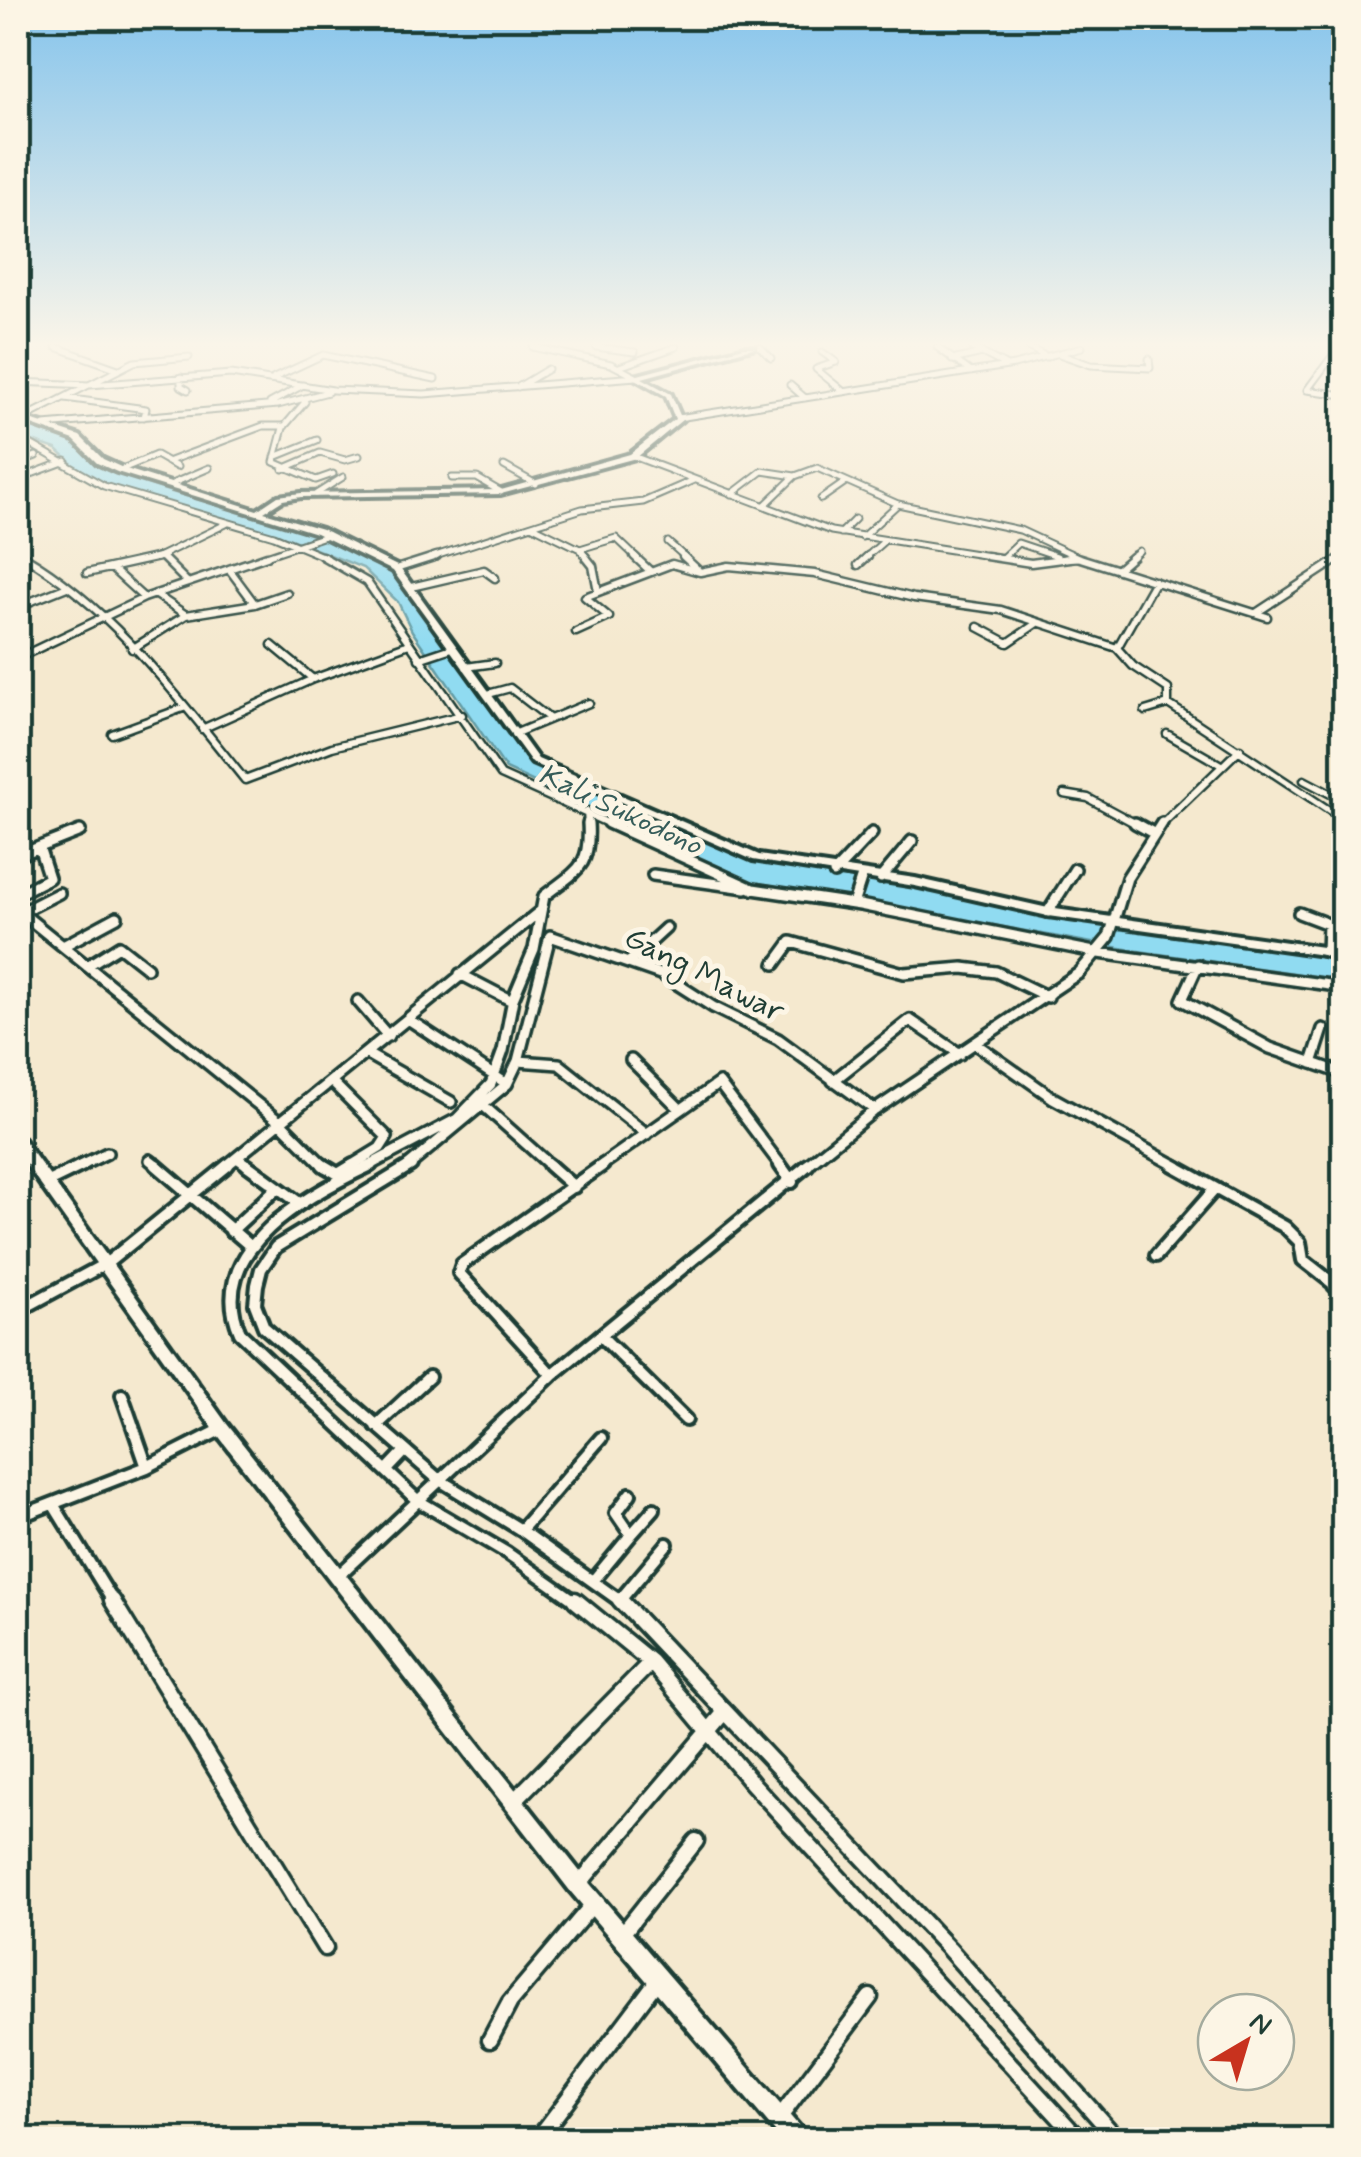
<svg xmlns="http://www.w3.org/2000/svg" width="1361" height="2157" font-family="Mynerve,sans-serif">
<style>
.water{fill:#90dbf1;stroke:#639ca5;stroke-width:2.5}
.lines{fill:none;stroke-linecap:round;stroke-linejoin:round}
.street-far4-casing{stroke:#1f3d34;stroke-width:9}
.street-far3-casing{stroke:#1f3d34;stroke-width:11}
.street-far2-casing{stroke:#1f3d34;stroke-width:16}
.street-far1-casing{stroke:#1f3d34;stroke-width:18}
.street-casing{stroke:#1f3d34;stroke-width:21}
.secondary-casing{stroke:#1f3d34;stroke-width:8}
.street-far4{stroke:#fcf5e5;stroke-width:5}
.street-far3{stroke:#fcf5e5;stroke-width:6}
.street-far2{stroke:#fcf5e5;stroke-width:9}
.street-far1{stroke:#fcf5e5;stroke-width:10}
.street{stroke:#fcf5e5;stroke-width:14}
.secondary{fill:#fcf5e5;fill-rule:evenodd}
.labels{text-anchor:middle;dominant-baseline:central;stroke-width:10;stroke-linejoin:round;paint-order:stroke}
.far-water-label{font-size:30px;font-style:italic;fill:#365d5a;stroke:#fcf5e5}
.street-label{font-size:32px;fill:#1f3d34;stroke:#fcf5e5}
</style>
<rect width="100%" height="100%" fill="#f5e9cf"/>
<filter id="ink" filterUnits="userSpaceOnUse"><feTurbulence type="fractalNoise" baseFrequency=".01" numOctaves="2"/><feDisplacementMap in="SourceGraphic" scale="20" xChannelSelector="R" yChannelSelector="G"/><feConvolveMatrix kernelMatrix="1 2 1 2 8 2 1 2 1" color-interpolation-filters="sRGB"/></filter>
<g filter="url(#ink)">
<path class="water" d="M18,419C36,426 57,432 74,442C97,454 114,471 139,481C226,514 328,519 403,578L523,752L548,771L760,861L1343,958V980L1131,950L748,881L506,769L412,631L398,602L363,568L288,538L110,487L85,476L56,449L18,436Z"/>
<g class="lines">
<g class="street-far4-casing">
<path id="street-far4" d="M56,347L118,369
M533,347L611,364L636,377
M596,347L635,352
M760,347L771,358
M937,347L971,372
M971,347L1005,365
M1028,347L1047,357
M822,352L836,362
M1059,354L1091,365L1150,368L1149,359
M952,360L982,353
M836,362L816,369L844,392
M619,367L676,347
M181,377V386L188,390
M274,378L323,355L435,379
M18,382L90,385L231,374L333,390L424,394L636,377
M790,385L805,398
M518,387L548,369
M1307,390L1339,347
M1307,390L1344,395
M65,398L146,409L144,417
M305,402L283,428L274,462L316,480L333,474
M270,403L303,385
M678,418L1014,365L1082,347
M22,419L134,362L189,357
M44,425L278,405L328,392
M18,437L104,486L274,536L327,558
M633,456L831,531L1002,558
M275,457L317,440
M167,462L263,426H285
M18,463L36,456
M504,466L536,484
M283,469L320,453L345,460L359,456
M120,470L156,455L177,467
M452,478H477L501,492
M18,479L66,461
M174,483L209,468
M316,494L343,477
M732,494L762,471L795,476
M821,499L844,483
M765,505L795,476L817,468L898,504L1020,530L1076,556
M533,526L580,549L587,558
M841,533L855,519
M862,537L898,504
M668,542L686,558
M580,549L616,538L637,558
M21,554L28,558
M1003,557L1018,543L1057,556
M156,558L226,524
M260,558L328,535
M429,558L582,509L643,502L694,480
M865,558L883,542
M1067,558H1081
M1130,558L1139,551
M1339,558L1344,555"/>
</g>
<g class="street-far3-casing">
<path id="street-far3" d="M24,556C114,609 180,700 245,780L332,747L462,715
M322,556L367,582L501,775L614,826
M585,556L593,566L598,591
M634,556L650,571
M683,556L698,570
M986,556L1031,563L1077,557L1267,617
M162,557L188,583
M858,565L868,556
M111,568L144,598
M229,569L255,604
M396,569L437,556
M1118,569L1133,556
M87,573L164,556
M1155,581L1117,648L1133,666L1168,689V704
M411,587L484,570L495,578
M155,594L186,615
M585,597L672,564L700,572L729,566L815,574L914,598L1001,610L1117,648
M22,605L67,587
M1256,613L1343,556
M978,627L1008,643L1037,623
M576,632L609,617L585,597
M132,649L186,615L255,604L287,593
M18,658L144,598L267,556
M419,659L452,648
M466,667L495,663
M313,679L409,644
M488,694L510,688L550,719
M1145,711L1168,704L1344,820
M202,729L313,679L272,645
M112,734L183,708
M514,734L589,703
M1167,734L1221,765
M1304,780L1344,801
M1064,794L1088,798L1140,826
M587,811L588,826
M1160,826L1240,749"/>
</g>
<g class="street-far2-casing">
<path id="street-far2" d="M608,823L753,889L860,905L1099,953L1344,987
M1135,823L1155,834
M18,848L22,854L80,831
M834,873L872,833
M653,875L746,888
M881,878L912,841
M18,894L49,878L39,847
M853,904L862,876
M18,910L281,1123L325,1167
M1048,912L1075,869
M20,913L59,893
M1299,913L1328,924L1327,952
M63,946L117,917
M629,962L666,928
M775,964L791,942L904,973L963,968L996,972L1048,997
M1198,965L1182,1000L1270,1048L1344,1074
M87,966L119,946L147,968
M460,974L512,1001
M358,1001L388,1036
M408,1019L507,1084
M976,1044L1053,1098L1178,1167
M367,1054L451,1102
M631,1060L680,1109
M518,1061L559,1064L647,1134
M1312,1063L1323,1029
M833,1081L910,1020L960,1054
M333,1083L387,1137L380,1148L349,1167
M485,1107L552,1167
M237,1158L250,1167
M150,1160L159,1167
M78,1167L107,1153
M225,1167L539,912
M366,1167L457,1119L491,1084L503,1051L513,999L534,949L544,896C577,870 591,868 588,823
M407,1167L507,1084L518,1061L550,936L663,975L713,1007L778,1039L875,1110
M599,1167L719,1083L782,1167
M805,1167L875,1110L1079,973L1109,937L1127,878L1162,823"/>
</g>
<g class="street-far1-casing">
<path id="street-far1" d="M156,1165L249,1245
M247,1165L298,1202
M323,1165L338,1174L353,1165
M371,1165C311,1193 203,1249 240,1333L417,1500L507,1553L578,1603
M411,1165L276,1247L261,1269L257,1285L255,1304L264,1327L438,1479L521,1530L623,1603
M549,1165L574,1187
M780,1165L792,1182
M1173,1165L1285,1227L1300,1242L1303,1260L1344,1292
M48,1182L83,1165
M231,1231L277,1188
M1156,1256L1214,1190
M1334,1286L1344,1269
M18,1311L107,1263L228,1165
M601,1336L686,1420
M552,1375L459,1273L462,1264L603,1165
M122,1395L147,1467
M376,1426L429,1377
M387,1470L405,1451
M53,1504L114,1603
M18,1517L147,1467L222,1429
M521,1530L601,1438
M631,1535L654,1509
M339,1575L552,1375L808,1165
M593,1581L631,1535L616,1513L630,1494
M620,1600L667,1544"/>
</g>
<g class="street-casing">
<path id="street" d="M112,1600L325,1948
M575,1600L651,1662L752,1783L1080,2140
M620,1600L949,1949L1118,2140
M513,1802L651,1662
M578,1885L725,1712
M623,1933L696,1841
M490,2040L510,2002L593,1904
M780,2117L870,1997
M537,2140L657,1981"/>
</g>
<g class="secondary-casing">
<path id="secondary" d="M744,347H756L642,378L671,394L682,420L636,458L501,494L301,497L283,500L264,512L322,529L399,567L538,759L759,855L915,878L1048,908L1344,950V958L1048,916L915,886L753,860L532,763L393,571L316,533L117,472L97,463L74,440L18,420V416L80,436L103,459L123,468L257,510L278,496L301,493L501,490L630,454L675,419L666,396L634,378V376Z
M18,1138L23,1139L227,1424L585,1878L804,2132L806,2140H782L571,1892L217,1434L18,1153Z"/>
</g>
<use href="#street-far4" class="street-far4"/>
<use href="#street-far3" class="street-far3"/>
<use href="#street-far2" class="street-far2"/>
<use href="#street-far1" class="street-far1"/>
<use href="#street" class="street"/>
<use href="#secondary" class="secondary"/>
</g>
</g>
<linearGradient id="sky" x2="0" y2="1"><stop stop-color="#85c4ec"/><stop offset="0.53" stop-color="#faf5e9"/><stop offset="1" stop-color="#faf5e9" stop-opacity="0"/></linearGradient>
<rect width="1361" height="649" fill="url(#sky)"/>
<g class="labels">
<g class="far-water-label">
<text transform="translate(620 810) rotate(25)">Kali Sukodono</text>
</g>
<g class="street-label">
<text transform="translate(704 975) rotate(27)">Gang Mawar</text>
</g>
</g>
<rect width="1361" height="2157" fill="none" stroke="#fcf5e5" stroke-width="60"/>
<rect x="30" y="30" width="1301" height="2097" fill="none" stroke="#1f3d34" stroke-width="4" filter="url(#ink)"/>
<g transform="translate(1246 2042) rotate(38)"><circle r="48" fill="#fcf5e5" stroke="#a4ab9e" stroke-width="2.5"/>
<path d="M0-8L18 38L0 25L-18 38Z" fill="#c8321e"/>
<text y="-15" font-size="28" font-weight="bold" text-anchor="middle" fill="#1f3d34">N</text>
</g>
</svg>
